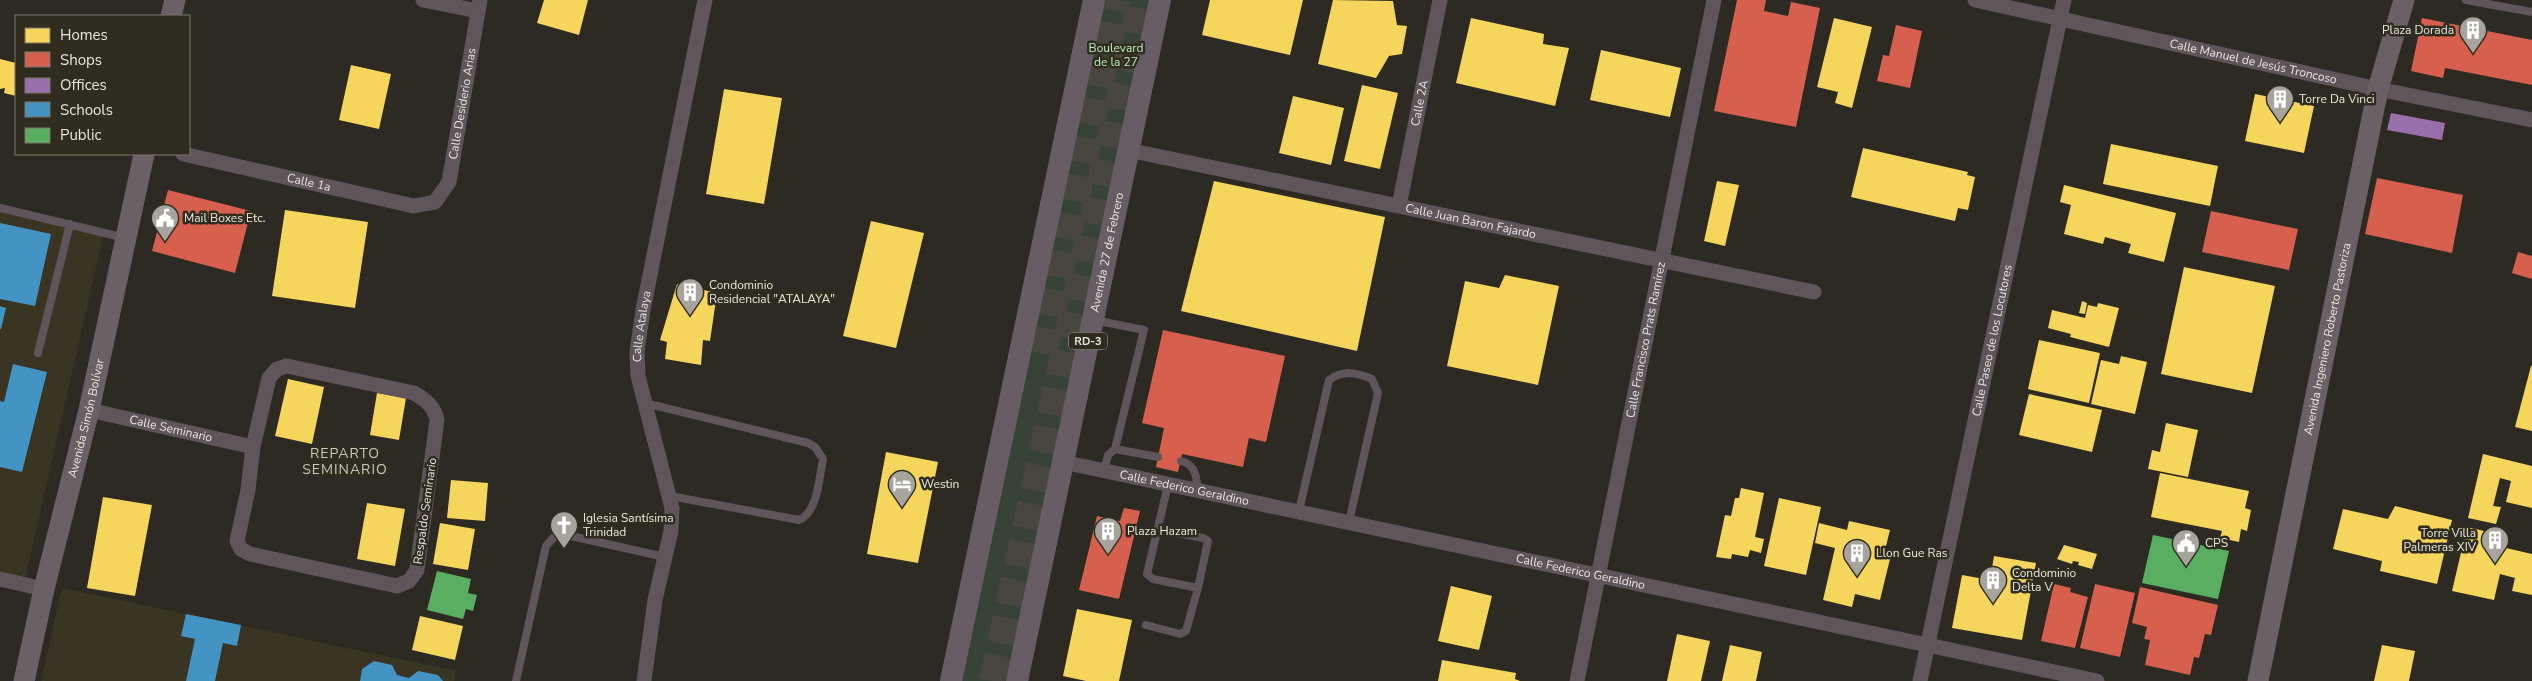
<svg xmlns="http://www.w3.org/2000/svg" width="2532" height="681" font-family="'Nunito Sans',sans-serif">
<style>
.built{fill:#3a3422}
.green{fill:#364336}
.homes{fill:#f6d55c}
.shops{fill:#d6604d}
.offices{fill:#9970ab}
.schools{fill:#4393c3}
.public{fill:#5aae61}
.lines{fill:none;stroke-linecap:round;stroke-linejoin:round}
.highway-tunnel{stroke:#48463f;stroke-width:26;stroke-dasharray:26 13;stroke-linecap:butt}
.lane{stroke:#5f555b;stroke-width:8}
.street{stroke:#5f555b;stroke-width:15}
.secondary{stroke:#6a6066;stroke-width:21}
.primary{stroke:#685d64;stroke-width:22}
.labels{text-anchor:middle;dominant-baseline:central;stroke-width:5;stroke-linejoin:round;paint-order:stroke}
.shield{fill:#302c1f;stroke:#b1aea4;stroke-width:1}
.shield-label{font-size:11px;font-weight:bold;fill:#e8e6dd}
.poi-label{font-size:12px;fill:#e8e6dd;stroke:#302c1f;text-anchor:start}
.park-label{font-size:12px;fill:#bceec1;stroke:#302c1f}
.street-label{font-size:12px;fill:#e8e6dd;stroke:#302c1f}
.neighbourhood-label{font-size:14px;letter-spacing:1px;fill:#cec9b9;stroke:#302c1f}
</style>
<rect width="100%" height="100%" fill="#2c2a23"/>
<path class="built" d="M0,204L105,228L25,579L0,574Z
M62,588L456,671L454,681H41Z"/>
<path class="green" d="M1101,0H1154L1009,681H958Z"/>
<path class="homes" d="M544,0H588L579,35L537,23Z
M1210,0H1303L1290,55L1202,35Z
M1333,0L1393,1L1397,25L1407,26L1402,54L1389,56L1376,78L1318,64Z
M1471,18L1544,34L1543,44L1569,48L1555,106L1456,83Z
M1834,18L1872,27L1852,108L1835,103L1838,92L1817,87Z
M1601,50L1681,68L1670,117L1590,100Z
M0,59L16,63V96L4,93L5,88L0,89Z
M351,65L391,74L379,129L339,120Z
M1362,85L1398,93L1380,169L1344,161Z
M724,89L782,98L764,204L706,194Z
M2255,94L2314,106L2304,153L2245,141Z
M1293,96L1344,108L1331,165L1279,153Z
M2111,144L2218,166L2210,206L2103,184Z
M1863,148L1968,172L1967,175L1975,177L1968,210L1958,208L1955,221L1851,197Z
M1214,181L1385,217L1357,351L1181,311Z
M1717,181L1739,185L1725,246L1704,241Z
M2064,185L2176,213L2164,262L2128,253L2131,244L2105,237L2103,244L2064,234L2071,205L2060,202Z
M285,210L368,222L355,308L272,296Z
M871,221L924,233L896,348L843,336Z
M2184,267L2275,286L2252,393L2161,374Z
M1505,275L1559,286L1538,385L1447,366L1465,281L1499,288Z
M677,284L717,293L710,341L703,340L701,365L665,359L667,342L660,340Z
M2082,301L2087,303L2085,314L2079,313Z
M2098,303L2119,308L2109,347L2070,337L2071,334L2048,328L2052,310L2085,318L2088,305L2097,307Z
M2039,340L2100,353L2089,403L2028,389Z
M2121,356L2147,362L2135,414L2091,404L2101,360L2119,364Z
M2531,366H2532V431L2515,427Z
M288,379L324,387L312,444L275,436Z
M377,393L406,398L399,440L370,435Z
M2029,394L2102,410L2092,452L2019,435Z
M2166,423L2198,430L2188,477L2148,469L2152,450L2160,452Z
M886,452L938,462L918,563L867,554Z
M2483,454L2532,466V508L2506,502L2511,481L2500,478L2493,506L2501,507L2496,524L2468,518Z
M2160,473L2249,491L2245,508L2251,510L2247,531L2241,529L2239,542L2220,538L2222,531L2151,517Z
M451,480L488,483L485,521L447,518Z
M1741,488L1764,493L1755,537L1764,539L1761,553L1750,550L1748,557L1732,554L1731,559L1716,557L1725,515L1731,516L1735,498H1739Z
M103,497L152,505L135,596L87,588Z
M1779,498L1821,507L1806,575L1764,566Z
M367,503L405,509L395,566L357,559Z
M2395,506L2452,520L2437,584L2380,571L2382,561L2333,549L2343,509L2388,519Z
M1849,521L1890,530L1883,558L1890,559L1880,600L1855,594L1852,607L1823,600L1835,548L1815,543L1819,523L1847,530Z
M440,523L475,529L468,570L433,564Z
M2467,527L2509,537L2506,548L2532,554V595L2512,591L2515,578L2500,574L2494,600L2452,591Z
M2064,545L2097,554L2092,569L2078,565L2079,562L2073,561L2072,564L2057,559Z
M1994,556L2036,563L2022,640L1952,628L1962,575L1990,580Z
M1451,586L1492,596L1479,650L1438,641Z
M1077,609L1132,620L1119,681H1086L1063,676Z
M420,616L463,626L455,660L412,650Z
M1677,634L1710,641L1701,681H1667Z
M1730,645L1762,652L1756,681H1722Z
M2382,645L2415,651L2409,681H2374Z
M1442,660L1516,673L1515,679L1520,681H1438Z"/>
<path class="shops" d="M1737,0H1766L1764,11L1788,16L1791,2L1820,8L1796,127L1714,111Z
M2422,18L2532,40V85L2445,68L2443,78L2411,71Z
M1896,25L1922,31L1910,88L1877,81L1883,55L1889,56Z
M2377,178L2463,195L2452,253L2365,234Z
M168,190L251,211L235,273L152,251Z
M2211,211L2298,229L2289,270L2202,252Z
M2518,252L2532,256V279L2512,273Z
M1163,330L1285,356L1266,442L1249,438L1243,467L1182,454L1178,472L1156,467L1164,428L1142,423Z
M1124,508L1140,511L1119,599L1079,590L1097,516L1120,521Z
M2054,584L2071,588L2070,592L2088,597L2075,648L2041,641Z
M2095,584L2135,593L2120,657L2080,648Z
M2140,587L2218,605L2211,635L2205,634L2199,658L2194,657L2190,675L2145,665L2150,640L2144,639L2147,627L2132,623Z"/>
<path class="offices" d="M2391,113L2445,123L2442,140L2387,130Z"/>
<path class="schools" d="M0,223L51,234L35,306L0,299Z
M0,306L6,308L1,329H0Z
M13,364L47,372L22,472L0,467V401L4,402Z
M186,614L241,625L237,646L223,643L215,681H186L195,639L181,636Z
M374,661L392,665L397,675L409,678L418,671L438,675L443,681H360L362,669Z"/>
<path class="public" d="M2153,535L2229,551L2218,599L2142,583Z
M437,571L471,579L468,593L477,595L473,611L466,609L463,619L427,610Z"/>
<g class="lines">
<path class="highway-tunnel" d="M1044,354L1118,0
M992,681L1140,0"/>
<path class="lane" d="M2466,0L2532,12
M0,208L125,238
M1094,320L1144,330L1115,449
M38,353L70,224
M645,403L808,443L815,447L823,459C819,478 818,512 799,520L670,496
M1181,461C1196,465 1196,476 1198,491
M1104,471L1108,455L1115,449L1158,457
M1299,511L1329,380C1343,370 1356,372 1372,379L1378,393L1349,522
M1168,531L1203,538L1208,541L1198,588L1153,579L1147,574L1168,485
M1146,625L1180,634L1186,631L1198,588
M516,681L546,546L555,536L562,534L665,557"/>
<g class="street">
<path d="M423,0L478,11"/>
<path id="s1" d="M1975,0L2378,89L2532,120"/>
<path id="s2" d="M1128,150L1814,292"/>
<path id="s3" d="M183,154L414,206L435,202L449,182L480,0"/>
<path id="s4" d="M1399,206L1440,0"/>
<path d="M287,366L414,393C426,400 434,406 437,420L417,570L409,581L397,586L250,554L241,549L237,541L248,490L253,447L269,378L277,369Z"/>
<path id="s5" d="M89,410L253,447"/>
<path id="s6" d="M1063,462L2097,681"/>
<path d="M0,579L44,589"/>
<path id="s7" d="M644,681L655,600L671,531L672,508L638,376L637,351L643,310L705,0"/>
<path id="s8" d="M1577,681L1714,0"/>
<path id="s9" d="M1920,681L2064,0"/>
</g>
<g class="secondary">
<path d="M171,16L175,0"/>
<path id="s10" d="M24,681L44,589L89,410L144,154"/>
<path id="s11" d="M2258,681L2378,89L2404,0"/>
</g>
<g class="primary">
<path d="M951,681L1094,0"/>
<path id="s12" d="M1017,681L1160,0"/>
</g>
</g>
<defs>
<g id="building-pin" transform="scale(1.4375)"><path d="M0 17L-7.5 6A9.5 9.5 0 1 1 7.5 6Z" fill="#a6a49c" stroke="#302c1f"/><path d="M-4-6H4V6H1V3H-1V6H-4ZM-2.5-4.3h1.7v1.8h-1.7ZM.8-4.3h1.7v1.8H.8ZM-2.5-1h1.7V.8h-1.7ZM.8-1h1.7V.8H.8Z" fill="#fff"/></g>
<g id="civic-pin" transform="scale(1.4375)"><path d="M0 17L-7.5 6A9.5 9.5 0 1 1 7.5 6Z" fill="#a6a49c" stroke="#302c1f"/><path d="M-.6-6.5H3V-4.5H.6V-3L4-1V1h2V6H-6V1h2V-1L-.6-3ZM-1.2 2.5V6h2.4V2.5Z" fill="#fff"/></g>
<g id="hotel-pin" transform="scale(1.4375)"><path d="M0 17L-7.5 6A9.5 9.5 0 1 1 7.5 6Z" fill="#a6a49c" stroke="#302c1f"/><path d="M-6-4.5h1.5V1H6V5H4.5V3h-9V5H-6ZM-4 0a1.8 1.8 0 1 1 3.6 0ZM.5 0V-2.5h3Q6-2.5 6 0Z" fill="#fff"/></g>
<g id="church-pin" transform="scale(1.4375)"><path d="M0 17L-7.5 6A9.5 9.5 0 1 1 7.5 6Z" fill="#a6a49c" stroke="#302c1f"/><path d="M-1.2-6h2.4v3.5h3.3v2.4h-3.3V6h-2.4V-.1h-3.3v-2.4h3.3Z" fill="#fff"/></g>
</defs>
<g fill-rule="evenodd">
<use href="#building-pin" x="2473" y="30"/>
<use href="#building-pin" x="2280" y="99"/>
<use href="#civic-pin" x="165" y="218"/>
<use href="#building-pin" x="690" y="292"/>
<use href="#hotel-pin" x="902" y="484"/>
<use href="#church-pin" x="564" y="525"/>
<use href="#building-pin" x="1108" y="531"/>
<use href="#building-pin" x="2495" y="540"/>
<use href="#civic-pin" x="2186" y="543"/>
<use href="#building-pin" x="1857" y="553"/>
<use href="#building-pin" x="1993" y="580"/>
</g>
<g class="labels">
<rect class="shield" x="1069" y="332.5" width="38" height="17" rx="4"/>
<g class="shield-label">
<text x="1088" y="341">RD-3</text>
</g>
<g class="poi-label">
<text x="2454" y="30" text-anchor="end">Plaza Dorada</text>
<text x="2299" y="99">Torre Da Vinci</text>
<text x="184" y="218">Mail Boxes Etc.</text>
<text x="709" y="285">Condominio<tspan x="709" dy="14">Residencial "ATALAYA"</tspan></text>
<text x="921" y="484">Westin</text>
<text x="583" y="518">Iglesia Santísima<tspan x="583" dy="14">Trinidad</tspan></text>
<text x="1127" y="531">Plaza Hazam</text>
<text x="2476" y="533" text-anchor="end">Torre Villa<tspan x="2476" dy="14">Palmeras XIV</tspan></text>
<text x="2205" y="543">CPS</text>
<text x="1876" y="553">Llon Gue Ras</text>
<text x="2012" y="573">Condominio<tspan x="2012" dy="14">Delta V</tspan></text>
</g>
<g class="park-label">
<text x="1116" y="48">Boulevard<tspan x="1116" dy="14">de la 27</tspan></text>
</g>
<g class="street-label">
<text stroke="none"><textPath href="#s1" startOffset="285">Calle Manuel de Jesús Troncoso</textPath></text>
<text stroke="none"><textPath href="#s3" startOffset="362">Calle Desiderio Arias</textPath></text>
<text stroke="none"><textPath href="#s4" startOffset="105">Calle 2A</textPath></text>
<text stroke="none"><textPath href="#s3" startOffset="129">Calle 1a</textPath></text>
<text stroke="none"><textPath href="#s2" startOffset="350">Calle Juan Baron Fajardo</textPath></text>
<text stroke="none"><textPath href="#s12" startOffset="438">Avenida 27 de Febrero</textPath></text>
<text stroke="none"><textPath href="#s7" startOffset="362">Calle Atalaya</textPath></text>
<text stroke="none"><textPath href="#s11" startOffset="349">Avenida Ingeniero Roberto Pastoriza</textPath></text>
<text stroke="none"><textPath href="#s8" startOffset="348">Calle Francisco Prats Ramírez</textPath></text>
<text stroke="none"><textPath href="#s9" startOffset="348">Calle Paseo de los Locutores</textPath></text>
<text stroke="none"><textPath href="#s10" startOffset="270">Avenida Simón Bolívar</textPath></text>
<text stroke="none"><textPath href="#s5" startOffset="84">Calle Seminario</textPath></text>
<text stroke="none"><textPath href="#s6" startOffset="124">Calle Federico Geraldino</textPath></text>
<text transform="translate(425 511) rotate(-82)">Respaldo Seminario</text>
<text stroke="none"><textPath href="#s6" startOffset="529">Calle Federico Geraldino</textPath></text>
</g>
<g class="neighbourhood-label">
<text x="345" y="453">REPARTO<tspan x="345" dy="16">SEMINARIO</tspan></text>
</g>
</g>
<rect x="15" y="15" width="175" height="140" fill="#302c1f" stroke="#7a766b"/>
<rect x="25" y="28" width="25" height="15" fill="#f6d55c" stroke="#7a766b"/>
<text x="60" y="40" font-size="15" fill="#e8e6dd">Homes</text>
<rect x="25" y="52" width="25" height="15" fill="#d6604d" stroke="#7a766b"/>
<text x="60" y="65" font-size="15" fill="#e8e6dd">Shops</text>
<rect x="25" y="78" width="25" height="15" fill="#9970ab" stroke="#7a766b"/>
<text x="60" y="90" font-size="15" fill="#e8e6dd">Offices</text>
<rect x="25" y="102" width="25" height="15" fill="#4393c3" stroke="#7a766b"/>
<text x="60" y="115" font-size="15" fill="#e8e6dd">Schools</text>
<rect x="25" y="128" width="25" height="15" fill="#5aae61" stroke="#7a766b"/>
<text x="60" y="140" font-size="15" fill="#e8e6dd">Public</text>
</svg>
